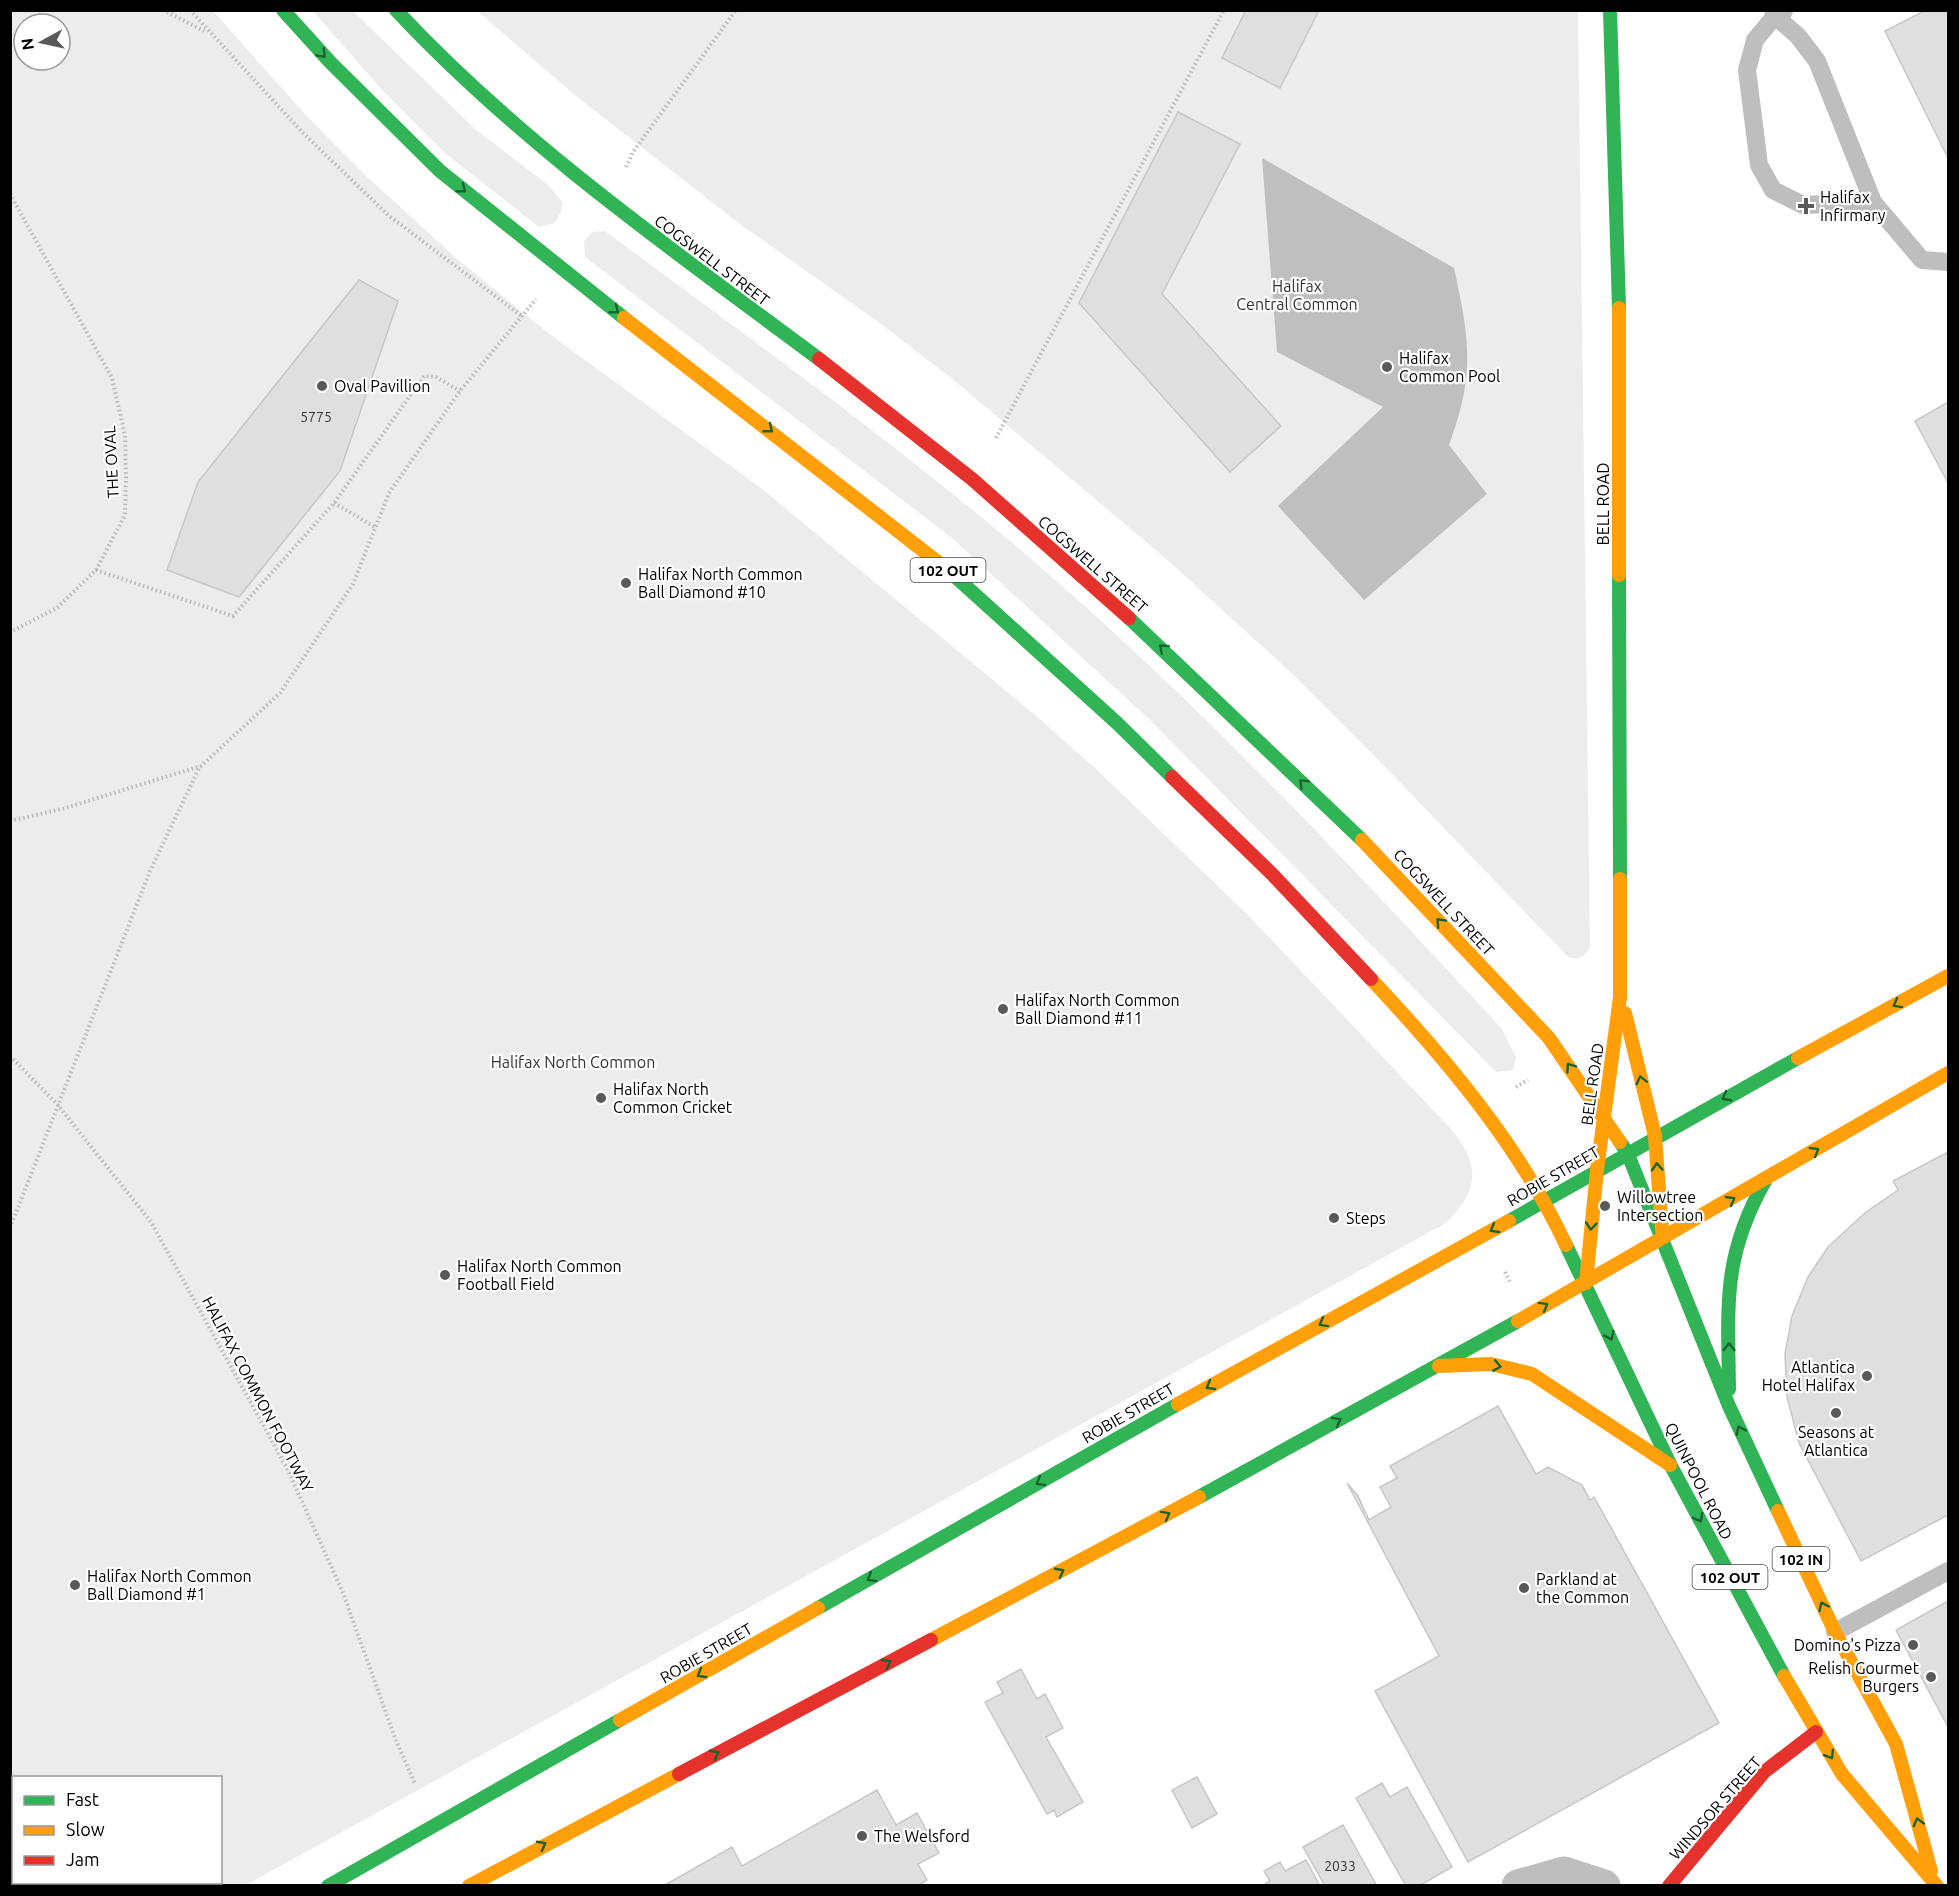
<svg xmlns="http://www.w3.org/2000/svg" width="1959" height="1896" font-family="Ubuntu,sans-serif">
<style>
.green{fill:#ececec;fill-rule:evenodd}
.water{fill:#bfbfbf}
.building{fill:#dfdfdf;stroke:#c7c7c7;stroke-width:1.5}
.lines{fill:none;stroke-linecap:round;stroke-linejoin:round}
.path{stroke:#b9b9b9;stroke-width:4;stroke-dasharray:1.5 3;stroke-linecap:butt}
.lane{stroke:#bebebe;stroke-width:18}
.street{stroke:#bebebe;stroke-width:33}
.fast{stroke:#30b455;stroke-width:14}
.slow{stroke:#ff9f0a;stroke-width:14}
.jam{stroke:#e5322d;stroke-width:14}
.oneway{stroke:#1a632f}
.poi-dot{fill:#595959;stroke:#fff;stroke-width:2}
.labels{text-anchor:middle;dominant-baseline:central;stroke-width:4.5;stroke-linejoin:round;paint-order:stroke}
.number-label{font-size:14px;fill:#383838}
.shield{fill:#fff;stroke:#4c4c4c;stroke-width:1.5}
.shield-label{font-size:15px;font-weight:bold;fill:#000}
.poi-label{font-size:16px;fill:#000;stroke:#fff;text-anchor:start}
.street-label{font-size:16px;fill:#000;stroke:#fff}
.park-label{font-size:16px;fill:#333;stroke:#fff}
</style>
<rect width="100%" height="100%" fill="#fff"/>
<path class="green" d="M11,11H213L304,113L362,172L455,257L552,336L761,488L1034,714L1096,769L1248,915L1450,1128C1481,1165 1480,1189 1446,1223L246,1885H11ZM24,24H60V60H24ZM14,1778H220V1882H14Z
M313,11H353L475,129L548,185L562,202L561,212L555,223L539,227L446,154L383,91Z
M477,11H1578L1590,947C1585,956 1579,961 1568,957L1363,744L1297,678L1164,557L950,377L877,321L741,225L576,96Z
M605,231C782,362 961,490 1122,640C1255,763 1379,896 1502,1029L1516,1057L1513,1070L1496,1072L1150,720L952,538L585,257L584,241L592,232Z"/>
<path class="water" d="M1262,158L1454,268C1470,341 1475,374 1449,445L1487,494L1364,600L1278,506L1383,407L1277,352Z"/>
<path class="building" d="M1246,10H1319L1280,88L1222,58Z
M1926,10H1948V158L1885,31Z
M1178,112L1240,144L1162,294L1281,426L1230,472L1079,303Z
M359,280L398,301L340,471L239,597L167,570L198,482Z
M1948,402V483L1915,421Z
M1948,1152V1515L1861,1561L1799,1443L1787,1397L1785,1354L1792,1316L1808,1277L1828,1247L1866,1212L1898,1190L1893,1181Z
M1498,1406L1536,1474L1548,1467L1582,1485L1590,1500L1594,1497L1719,1723L1468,1862L1375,1691L1439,1656L1347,1483L1358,1496L1369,1520L1391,1507L1380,1487L1397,1478L1390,1466Z
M1948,1601V1727L1896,1630Z
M1021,1669L1037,1699L1045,1694L1063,1728L1046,1737L1083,1802L1057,1817L1054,1810L1047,1814L985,1702L1003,1693L997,1682Z
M1197,1777L1217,1814L1192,1828L1172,1790Z
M1382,1783L1390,1797L1407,1787L1452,1867L1419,1886H1406L1356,1798Z
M877,1790L896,1825L917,1813L939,1853L918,1864L927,1880L917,1886H663L732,1847L742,1866Z
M1343,1825L1377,1886H1325L1303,1847Z
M1306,1860L1320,1886H1262L1270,1881L1264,1871L1280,1862L1285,1871Z"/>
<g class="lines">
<path class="path" d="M163,10L204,31
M190,10L303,133L388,215L523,317
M626,167L633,152L736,10
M10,194L112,378L125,435L126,478L125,515L96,570L57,608L10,632
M996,438L1224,10
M334,503L375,527
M96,570L233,616L334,503L424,376L436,377L460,391
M10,821L62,809L201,766L280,693L353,584L389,493L460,391L536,299
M10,1056L57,1104L151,1222L288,1470L343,1593L395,1738L415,1784
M1516,1087L1528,1080
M10,1228L150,871L200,766
M1505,1272L1510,1282"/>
<path class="lane" d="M1773,10L1775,16L1798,36L1817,61L1873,202L1922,260L1948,262
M1784,11L1775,16L1755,40L1747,70L1759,165L1773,190L1803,205L1873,202
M1835,1632L1948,1571"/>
<path class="street" d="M1518,1886L1564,1873L1604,1886"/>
<path class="fast" d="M283,10L330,62L440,171L624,318
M396,10C521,144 673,250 819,359
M1610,10L1619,308
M948,570L1117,723L1172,777
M1619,575L1620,879
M1129,618L1362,840
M1620,1142L1627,1152L1729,1406L1778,1511
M1509,1221L1798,1058
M1566,1245L1671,1466L1784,1676
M1729,1389C1728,1305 1722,1257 1765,1181
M1199,1497L1518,1321
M818,1608L1178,1404
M328,1886L620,1720"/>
<path class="slow" d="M1619,308V575
M624,318L948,570
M1362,840L1549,1038L1620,1142
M1371,979C1446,1059 1519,1145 1566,1245
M1625,1013L1655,1136L1662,1230
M1798,1058L1948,976
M1586,1283L1597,1170L1620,997V879
M1518,1321L1948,1073
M1439,1366L1491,1364L1532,1374L1670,1465
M1178,1404L1509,1221
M1778,1511L1835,1632L1896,1744L1931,1871
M931,1640L1199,1497
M1784,1676L1842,1774L1937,1886
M620,1720L818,1608
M469,1886L679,1774"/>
<path class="jam" d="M819,359L972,479L1129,618
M1172,777L1272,874L1371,979
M679,1774L931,1640
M1669,1886L1764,1772L1816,1732"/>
</g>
<defs><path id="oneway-chevron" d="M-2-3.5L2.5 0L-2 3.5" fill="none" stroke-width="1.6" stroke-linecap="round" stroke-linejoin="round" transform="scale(1.5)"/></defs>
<g class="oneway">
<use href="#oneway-chevron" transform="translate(322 54) rotate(47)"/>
<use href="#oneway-chevron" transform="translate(462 189) rotate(39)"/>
<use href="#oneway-chevron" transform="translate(615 310) rotate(38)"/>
<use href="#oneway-chevron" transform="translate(769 429) rotate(38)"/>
<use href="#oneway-chevron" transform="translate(1163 648) rotate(-138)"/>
<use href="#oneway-chevron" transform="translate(1303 783) rotate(-136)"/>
<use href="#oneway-chevron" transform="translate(1440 922) rotate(-133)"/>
<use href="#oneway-chevron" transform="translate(1897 1004) rotate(151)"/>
<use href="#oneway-chevron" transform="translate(1570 1067) rotate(-125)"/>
<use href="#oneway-chevron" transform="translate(1641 1080) rotate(-104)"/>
<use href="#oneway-chevron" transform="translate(1726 1097) rotate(152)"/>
<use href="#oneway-chevron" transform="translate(1815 1151) rotate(-30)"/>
<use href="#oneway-chevron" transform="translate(1657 1167) rotate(-94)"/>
<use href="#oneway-chevron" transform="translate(1731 1200) rotate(-30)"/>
<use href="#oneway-chevron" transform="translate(1591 1226) rotate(96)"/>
<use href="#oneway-chevron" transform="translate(1494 1229) rotate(150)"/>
<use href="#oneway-chevron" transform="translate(1544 1306) rotate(-29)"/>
<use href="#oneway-chevron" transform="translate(1323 1323) rotate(151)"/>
<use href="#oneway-chevron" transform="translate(1610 1336) rotate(65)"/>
<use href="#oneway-chevron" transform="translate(1729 1347) rotate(-90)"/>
<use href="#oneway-chevron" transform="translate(1497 1366) rotate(11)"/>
<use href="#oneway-chevron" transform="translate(1210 1386) rotate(150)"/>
<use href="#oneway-chevron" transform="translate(1337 1421) rotate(-29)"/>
<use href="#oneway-chevron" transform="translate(1740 1430) rotate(-115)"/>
<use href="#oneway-chevron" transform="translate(1040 1482) rotate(150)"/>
<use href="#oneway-chevron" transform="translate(1166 1515) rotate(-29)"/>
<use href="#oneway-chevron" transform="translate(1699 1518) rotate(62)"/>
<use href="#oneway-chevron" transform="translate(1060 1572) rotate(-28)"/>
<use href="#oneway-chevron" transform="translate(871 1578) rotate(150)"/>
<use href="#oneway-chevron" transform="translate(1823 1606) rotate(-115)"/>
<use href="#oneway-chevron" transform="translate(887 1663) rotate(-28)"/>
<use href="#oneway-chevron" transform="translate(701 1674) rotate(150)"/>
<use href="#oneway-chevron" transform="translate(715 1754) rotate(-28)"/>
<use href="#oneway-chevron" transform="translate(1830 1755) rotate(59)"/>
<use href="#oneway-chevron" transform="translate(1918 1822) rotate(-105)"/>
<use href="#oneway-chevron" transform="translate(542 1845) rotate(-28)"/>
</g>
<g class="poi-dot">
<path d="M1803 197h6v6h6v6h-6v6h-6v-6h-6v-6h6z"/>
<circle cx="1387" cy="367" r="6"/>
<circle cx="322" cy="386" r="6"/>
<circle cx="626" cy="583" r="6"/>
<circle cx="1003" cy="1009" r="6"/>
<circle cx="601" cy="1098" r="6"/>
<circle cx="1605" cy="1206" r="6"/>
<circle cx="1334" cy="1218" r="6"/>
<circle cx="445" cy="1275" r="6"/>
<circle cx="1867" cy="1376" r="6"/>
<circle cx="1836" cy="1413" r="6"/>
<circle cx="75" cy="1585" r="6"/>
<circle cx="1524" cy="1588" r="6"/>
<circle cx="1913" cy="1645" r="6"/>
<circle cx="1931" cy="1677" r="6"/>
<circle cx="862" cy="1836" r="6"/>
</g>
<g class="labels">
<g class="number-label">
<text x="316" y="417">5775</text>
<text x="1340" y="1866">2033</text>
</g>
<g class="shield">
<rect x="910.5" y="558" width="75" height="24" rx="4.5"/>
<rect x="1772.5" y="1547" width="57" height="24" rx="4.5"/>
<rect x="1692.5" y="1565" width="75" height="24" rx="4.5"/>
</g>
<g class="shield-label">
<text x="948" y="570">102 OUT</text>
<text x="1801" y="1559">102 IN</text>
<text x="1730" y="1577">102 OUT</text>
</g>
<g class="poi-label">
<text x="1820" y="197">Halifax<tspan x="1820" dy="18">Infirmary</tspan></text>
<text x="1399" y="358">Halifax<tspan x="1399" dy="18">Common Pool</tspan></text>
<text x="334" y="386">Oval Pavillion</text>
<text x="638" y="574">Halifax North Common<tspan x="638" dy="18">Ball Diamond #10</tspan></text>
<text x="1015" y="1000">Halifax North Common<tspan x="1015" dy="18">Ball Diamond #11</tspan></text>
<text x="613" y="1089">Halifax North<tspan x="613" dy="18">Common Cricket</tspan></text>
<text x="1617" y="1197">Willowtree<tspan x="1617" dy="18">Intersection</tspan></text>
<text x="1346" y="1218">Steps</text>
<text x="457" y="1266">Halifax North Common<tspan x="457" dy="18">Football Field</tspan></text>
<text x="1855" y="1367" text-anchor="end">Atlantica<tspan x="1855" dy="18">Hotel Halifax</tspan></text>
<text x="1836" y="1432" text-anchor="middle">Seasons at<tspan x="1836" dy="18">Atlantica</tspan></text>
<text x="87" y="1576">Halifax North Common<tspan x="87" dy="18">Ball Diamond #1</tspan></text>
<text x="1536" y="1579">Parkland at<tspan x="1536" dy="18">the Common</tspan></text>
<text x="1901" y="1645" text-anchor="end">Domino's Pizza</text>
<text x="1919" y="1668" text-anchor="end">Relish Gourmet<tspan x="1919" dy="18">Burgers</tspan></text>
<text x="874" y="1836">The Welsford</text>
</g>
<g class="street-label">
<text transform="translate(712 260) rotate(37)">COGSWELL STREET</text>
<text transform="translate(111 462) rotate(-93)">THE OVAL</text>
<text transform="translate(1603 504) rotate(-90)">BELL ROAD</text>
<text transform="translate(1093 564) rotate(41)">COGSWELL STREET</text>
<text transform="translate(1444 902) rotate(47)">COGSWELL STREET</text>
<text transform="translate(1592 1084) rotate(-82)">BELL ROAD</text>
<text transform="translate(1553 1176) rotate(-30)">ROBIE STREET</text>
<text transform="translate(258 1394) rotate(62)">HALIFAX COMMON FOOTWAY</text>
<text transform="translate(1128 1413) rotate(-30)">ROBIE STREET</text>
<text transform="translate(1699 1481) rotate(63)">QUINPOOL ROAD</text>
<text transform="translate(706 1653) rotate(-30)">ROBIE STREET</text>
<text transform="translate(1715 1808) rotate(-49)">WINDSOR STREET</text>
</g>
<g class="park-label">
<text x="1297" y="286">Halifax<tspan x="1297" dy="18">Central Common</tspan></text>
<text x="573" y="1062">Halifax North Common</text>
</g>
</g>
<rect width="1959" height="1896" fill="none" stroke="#000000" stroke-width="24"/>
<rect x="12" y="1776" width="210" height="108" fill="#ffffff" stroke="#999999" stroke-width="1.5"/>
<rect x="24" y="1796" width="30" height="9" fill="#30b455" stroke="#999999" stroke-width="1.5"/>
<text x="66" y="1806" font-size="18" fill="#000000">Fast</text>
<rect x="24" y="1826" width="30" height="9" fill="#ff9f0a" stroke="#999999" stroke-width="1.5"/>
<text x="66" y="1836" font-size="18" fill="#000000">Slow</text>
<rect x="24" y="1856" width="30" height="9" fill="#e5322d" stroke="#999999" stroke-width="1.5"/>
<text x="66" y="1866" font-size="18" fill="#000000">Jam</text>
<g transform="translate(42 42) rotate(262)"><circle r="28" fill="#ffffff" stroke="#999999" stroke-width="1.5"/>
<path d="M0-4.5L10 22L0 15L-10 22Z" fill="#595959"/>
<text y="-9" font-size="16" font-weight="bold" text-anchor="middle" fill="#000000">N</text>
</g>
</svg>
